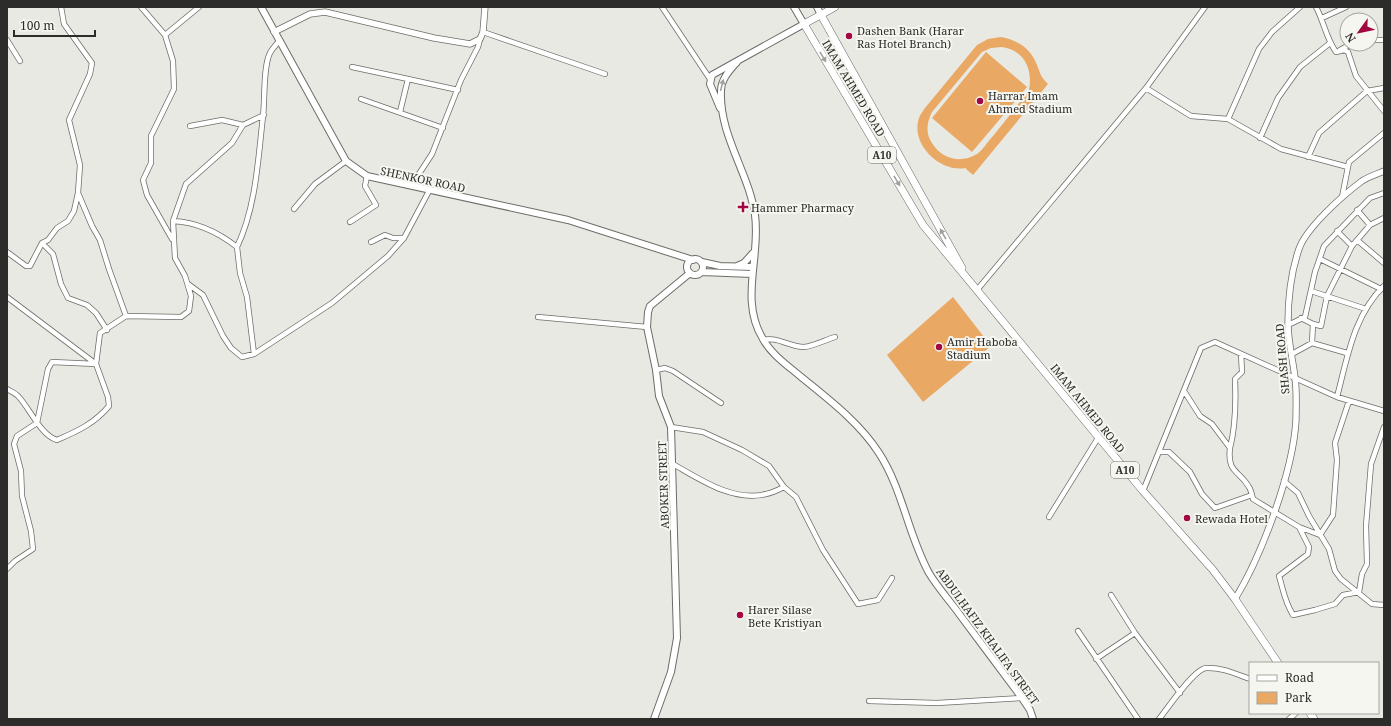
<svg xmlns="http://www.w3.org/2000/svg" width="1391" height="726" font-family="'Noto Serif',serif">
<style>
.green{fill:#e9a863;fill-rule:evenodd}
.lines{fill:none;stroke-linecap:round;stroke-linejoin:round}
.minor-casing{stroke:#6d6d68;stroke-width:6}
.tertiary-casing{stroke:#6d6d68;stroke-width:7}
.secondary-casing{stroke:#6d6d68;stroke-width:8}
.trunk-casing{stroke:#6d6d68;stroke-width:8}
.minor{stroke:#fff;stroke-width:4.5}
.tertiary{stroke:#fff;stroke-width:5.5}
.secondary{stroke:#fff;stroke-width:6}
.trunk{stroke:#fff;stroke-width:7}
.oneway{fill:#a0a09f}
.poi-dot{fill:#a20742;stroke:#f6f6f1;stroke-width:1.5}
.labels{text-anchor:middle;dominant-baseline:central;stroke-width:4;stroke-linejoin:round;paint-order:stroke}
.shield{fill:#f6f6f1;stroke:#696966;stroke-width:1}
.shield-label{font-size:10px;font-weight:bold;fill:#2c2c2a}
.poi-label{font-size:11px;fill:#2c2c2a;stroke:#f6f6f1;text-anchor:start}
.street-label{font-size:11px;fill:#2c2c2a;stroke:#f6f6f1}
</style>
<rect width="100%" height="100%" fill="#e9e9e3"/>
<path class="green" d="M1001,37C1018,40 1031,49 1037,65C1041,75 1040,76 1048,84L973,175L966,169V168C940,173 910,144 919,118C920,115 923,111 925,108L977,45L988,39ZM1002,47C1024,50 1033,69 1029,90C1017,106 1005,121 993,136C988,141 983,150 977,154C960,164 942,159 932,143C925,133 927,122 932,112L982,52L991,48Z
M986,52L1027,87L972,152L932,118Z
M953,297L991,346L923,402L887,355Z"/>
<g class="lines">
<g class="minor-casing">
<path id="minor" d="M61,7L64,24L92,63L90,74L69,120L80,165L78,193L92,226L100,240L109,269L126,316
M141,7L165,35L173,61L174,89L151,136V163L143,180L147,195L172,239
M662,7L710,79
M1316,7C1324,22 1326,38 1336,52L1344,50L1348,52L1356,76L1384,111
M1322,18L1346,7
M483,32L605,74
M165,35L199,7
M7,40L20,61
M1371,40H1384
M1340,50L1351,44
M352,67L408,79L400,112
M408,79L458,90
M1146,88L1191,116L1228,119L1281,149L1348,167
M361,99L443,128
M1228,119L1259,49L1272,32L1300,7
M190,126L222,120L243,125
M1260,138L1278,98L1300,67L1330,43
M1308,157L1319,133L1367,91L1384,88
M411,186L432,154L461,80L478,47L480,39
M1342,197L1349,162L1384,133
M294,209L315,184L346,161
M1357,210L1370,225
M173,221L186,184L232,143L243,125L264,115
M350,222L376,205L365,186L367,176
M1337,231L1352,246
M1357,240L1384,263
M371,242L385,235L393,238H404
M42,243L53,254L61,284L68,298L87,305L96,313L107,330
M237,247L240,273L247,297L254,354
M7,252L26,266H30L42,243L48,240L57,228L68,221L74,211L78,193
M1320,259L1381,289
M188,284L203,295L223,336L231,348L242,357L254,354L332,303L388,256L404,238L429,191
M977,290L1146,88L1205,7
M1311,291L1366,309
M7,297L96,364L52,362L48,369L37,423L17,436L14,444L21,471L22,496L31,531L33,549L15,561L7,569
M538,317L647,327
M1301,318L1313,324L1321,326L1327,296L1352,246L1370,225L1384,218
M1288,325L1305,317L1315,272L1324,246L1370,198L1384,193
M763,340C777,336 789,347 804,347C814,346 825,340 835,337
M1312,343L1347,353
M1292,354L1312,343L1313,324
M656,370L665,368L673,371L721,403
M7,389C10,391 15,393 18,396C29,407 41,436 57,440C78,431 95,423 109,406L108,397L96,364L100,333L126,316L181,317L189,311L191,296L185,276L175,258L173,221C196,222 219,233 237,247C256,207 258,160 263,116C265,101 263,66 270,53C272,49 276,45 279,41
M1184,391L1200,416L1212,424L1230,448C1227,473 1239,470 1249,487C1251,490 1252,495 1253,499L1299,527L1309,547L1308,554L1279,576C1284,592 1284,600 1293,615L1315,610L1335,604L1343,595L1359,592L1362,574L1367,564L1366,526L1371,464L1384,427
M1337,397C1347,359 1354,314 1384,286
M671,427L703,432L742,450L769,466L784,487C778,490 772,493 766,494C733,502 701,480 673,464
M1230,448C1236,425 1236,402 1235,379L1242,372L1241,354
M1159,452H1169L1190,472L1202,494L1215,508L1252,495
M1284,481L1298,493L1309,516L1329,549L1335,571L1341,579L1372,604L1384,605
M784,487L796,497L823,550L858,604L878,600L892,578
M1143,491L1201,348L1215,342L1337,397L1384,411
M1049,517L1098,438
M1299,527L1320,535L1333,515L1337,460L1335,443L1349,401
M1111,595L1135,633L1180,693
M1078,631L1138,719
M1096,659L1135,633
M869,701L937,703L1022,698
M1159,719C1168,708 1194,669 1206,668C1221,667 1236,674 1250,679
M1289,719L1296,713"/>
</g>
<g class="tertiary-casing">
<path id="tertiary" d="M274,32L310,14L325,12L434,38L470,44L480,39L483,32L485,7
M1235,599C1262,555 1293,472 1296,420C1296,406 1297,391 1295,378C1293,360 1288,342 1288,324C1288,300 1291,272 1299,249C1306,228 1343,195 1362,181C1368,177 1377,174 1384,171"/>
</g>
<g class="secondary-casing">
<path id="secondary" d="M261,7L346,161L367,176L568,220L693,260
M817,7L821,15
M737,62C730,70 721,79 721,91C719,135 749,173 755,215C761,257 739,300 763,339C771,354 787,365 800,376C828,399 859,422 879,453C903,490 908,535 929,573C938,588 950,601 960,615C981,643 1001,670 1022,698L1030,710L1033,719
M720,108L710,84L712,75L804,24L794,7
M687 267a8 8 0 1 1 16 0a8 8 0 1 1-16 0Z
M702,262L720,266L752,267
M737,266L744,263L753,253
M702,272L752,274
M654,719L671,672L677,638L671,427L659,396L656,370L647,327L648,312L650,306L690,273"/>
</g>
<g class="trunk-casing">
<path id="trunk" d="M835,7L804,24L923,225L1143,491L1213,570L1235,599L1278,663
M821,15L962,268
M1310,713L1314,719"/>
</g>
<use href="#minor" class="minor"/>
<use href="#tertiary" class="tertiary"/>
<use href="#secondary" class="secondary"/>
<use href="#trunk" class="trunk"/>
</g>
<defs><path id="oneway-solid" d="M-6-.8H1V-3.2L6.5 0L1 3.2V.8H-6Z"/></defs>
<g class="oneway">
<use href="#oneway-solid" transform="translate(823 57) rotate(59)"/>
<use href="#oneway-solid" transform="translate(722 85) rotate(-76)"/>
<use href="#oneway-solid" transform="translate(897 181) rotate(59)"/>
<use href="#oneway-solid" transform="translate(943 234) rotate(-120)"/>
</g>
<g class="poi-dot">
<circle cx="849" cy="36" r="4"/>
<circle cx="980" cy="101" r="4"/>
<path d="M741 201h4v4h4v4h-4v4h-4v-4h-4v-4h4z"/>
<circle cx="939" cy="347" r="4"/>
<circle cx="1187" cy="518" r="4"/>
<circle cx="740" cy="615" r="4"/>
</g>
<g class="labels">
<g class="shield">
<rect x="868" y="147" width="28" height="16" rx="3"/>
<rect x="1111" y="462" width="28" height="16" rx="3"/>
</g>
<g class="shield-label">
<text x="882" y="155">A10</text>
<text x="1125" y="470">A10</text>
</g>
<g class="poi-label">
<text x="857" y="30">Dashen Bank (Harar<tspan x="857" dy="13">Ras Hotel Branch)</tspan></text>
<text x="988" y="95">Harrar Imam<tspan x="988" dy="13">Ahmed Stadium</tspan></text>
<text x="751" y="207">Hammer Pharmacy</text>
<text x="947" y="341">Amir Haboba<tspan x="947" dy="13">Stadium</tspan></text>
<text x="1195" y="518">Rewada Hotel</text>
<text x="748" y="609">Harer Silase<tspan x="748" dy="13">Bete Kristiyan</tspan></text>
</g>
<g class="street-label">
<text transform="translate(854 88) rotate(59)">IMAM AHMED ROAD</text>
<text transform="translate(423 179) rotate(12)">SHENKOR ROAD</text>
<text transform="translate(1282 359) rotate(-95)">SHASH ROAD</text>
<text transform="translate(1088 408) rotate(51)">IMAM AHMED ROAD</text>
<text transform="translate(663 485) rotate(-92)">ABOKER STREET</text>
<text transform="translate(988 636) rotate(54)">ABDULHAFIZ KHALIFA STREET</text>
</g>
</g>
<rect width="1391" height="726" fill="none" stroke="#2c2c2a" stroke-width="16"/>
<rect x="1249" y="662" width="130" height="52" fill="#f6f6f1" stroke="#a5a5a1"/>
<rect x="1257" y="675" width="20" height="6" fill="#ffffff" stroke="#a5a5a1"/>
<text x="1285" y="682" font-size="12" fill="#2c2c2a">Road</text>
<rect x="1257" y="692" width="20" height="12" fill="#e9a863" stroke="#a5a5a1"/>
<text x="1285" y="702" font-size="12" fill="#2c2c2a">Park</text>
<g transform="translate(1359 32) rotate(237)"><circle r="19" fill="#f6f6f1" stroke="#a5a5a1"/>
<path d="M0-3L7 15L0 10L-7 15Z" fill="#a20742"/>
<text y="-6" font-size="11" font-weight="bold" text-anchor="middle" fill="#2c2c2a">N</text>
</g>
<path d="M14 30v6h81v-6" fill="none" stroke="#2c2c2a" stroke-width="2"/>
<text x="20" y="30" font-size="12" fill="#2c2c2a" stroke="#f6f6f1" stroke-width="3" paint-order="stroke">100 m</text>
</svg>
